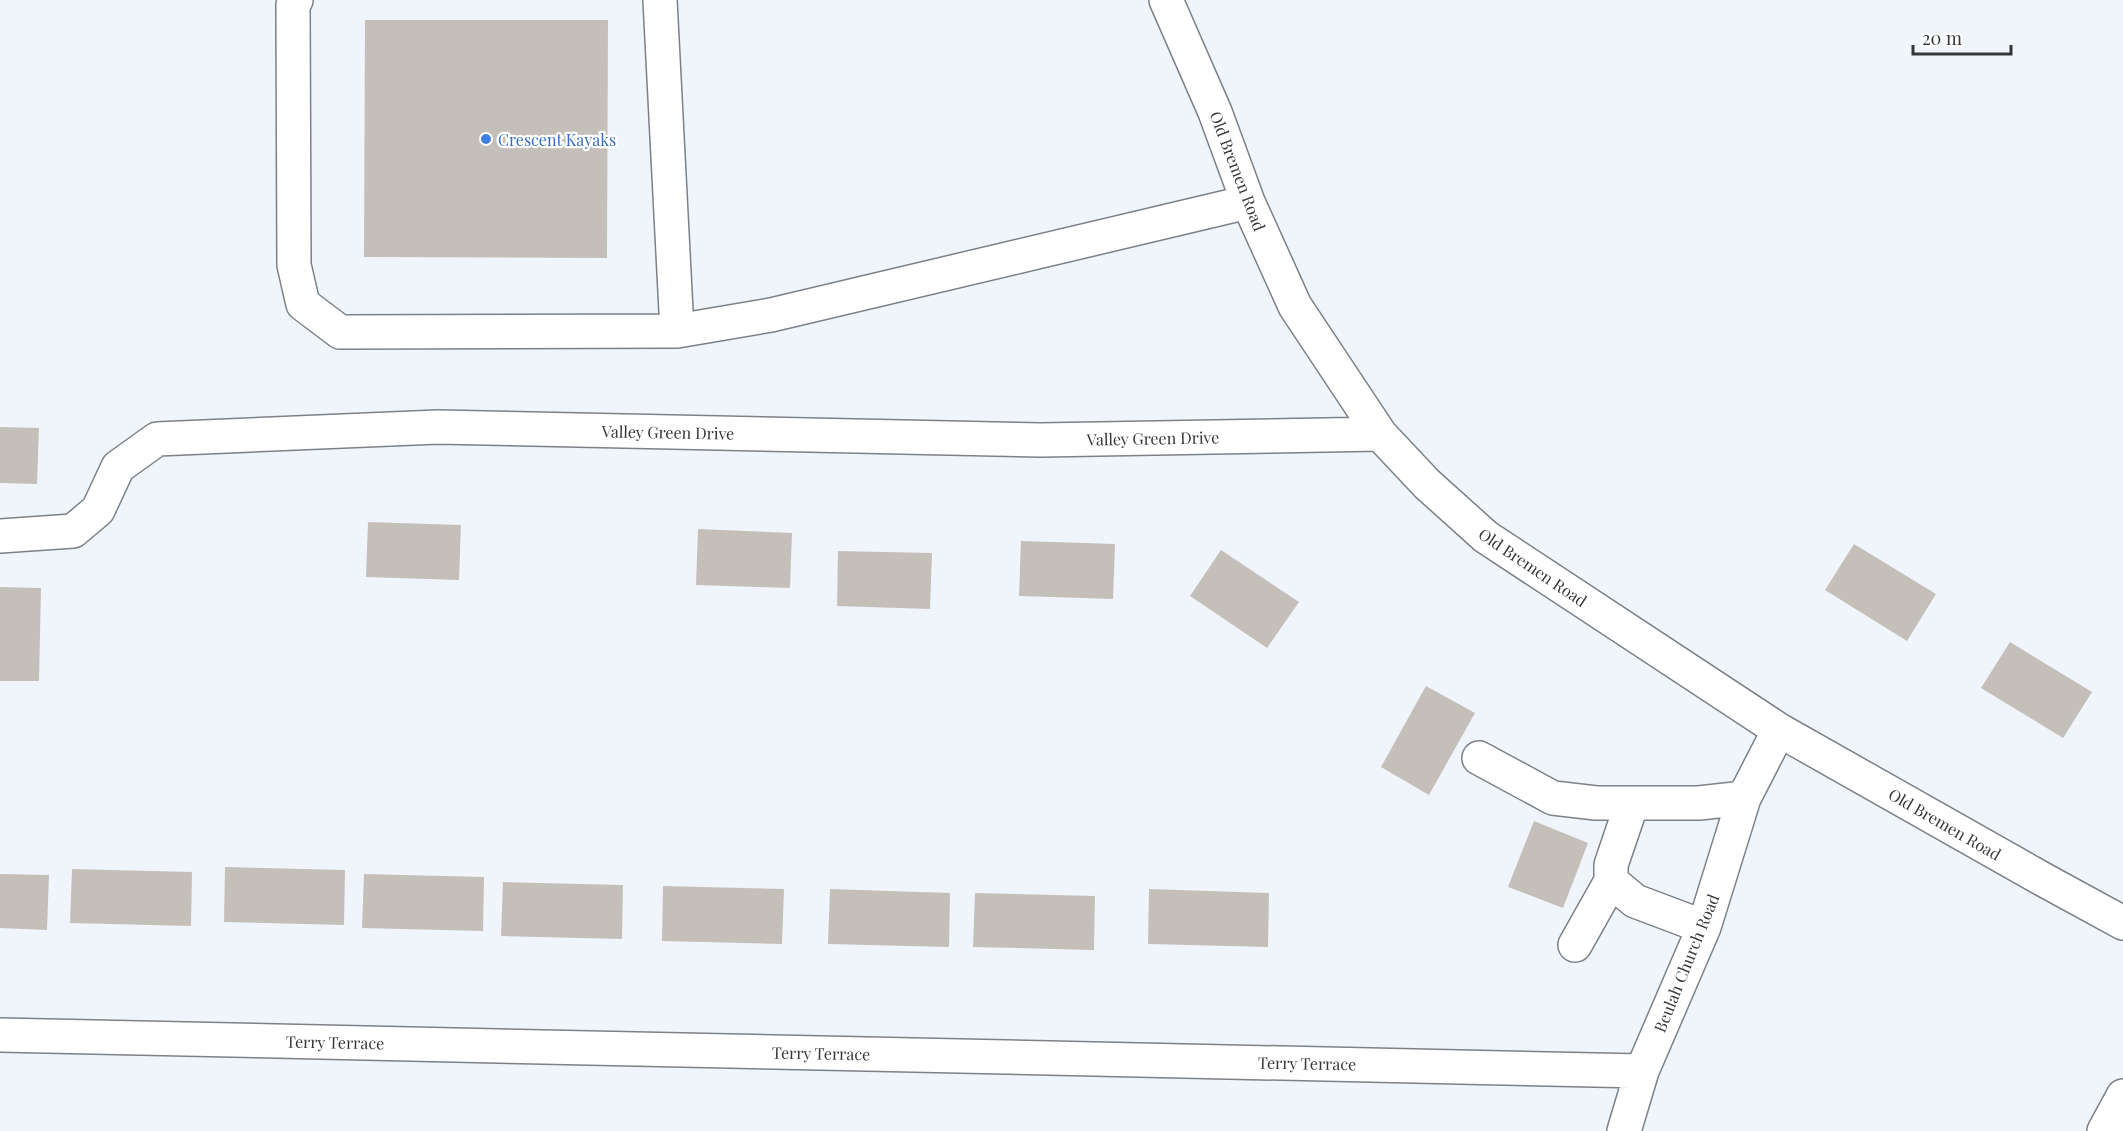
<svg xmlns="http://www.w3.org/2000/svg" width="2123" height="1131" font-family="'Playfair Display',serif">
<style>
.building{fill:#c5bfb9}
.lines{fill:none;stroke-linecap:round;stroke-linejoin:round}
.minor-casing{stroke:#7c8187;stroke-width:36}
.minor{stroke:#fff;stroke-width:33}
.shop-dot{fill:#3f7fe0;stroke:#fff;stroke-width:2}
.labels{text-anchor:middle;dominant-baseline:central;stroke-width:4.5;stroke-linejoin:round;paint-order:stroke}
.shop-label{font-size:16px;fill:#366cbe;stroke:#fff;text-anchor:start}
.street-label{font-size:16px;fill:#343638;stroke:#fff}
</style>
<rect width="100%" height="100%" fill="#f0f5fc"/>
<path class="building" d="M365,20H608L607,258L364,257Z
M0,427L39,428L37,484L0,483Z
M368,522L461,525L459,580L366,577Z
M698,529L792,533L790,588L696,585Z
M1021,541L1115,544L1113,599L1019,596Z
M1854,544L1936,594L1907,641L1825,590Z
M1221,550L1299,602L1267,648L1190,596Z
M838,551L932,553L930,609L837,606Z
M0,587L41,588L39,681H0Z
M2010,642L2092,692L2063,738L1981,688Z
M1426,686L1475,713L1429,795L1381,767Z
M1534,821L1588,843L1563,908L1508,887Z
M225,867L345,870L344,925L224,922Z
M72,869L192,872L191,926L70,923Z
M0,874L49,875L47,930L0,928Z
M364,874L484,877L483,931L362,928Z
M503,882L623,885L622,939L501,936Z
M663,886L784,889L782,944L662,941Z
M830,889L950,893L949,947L828,944Z
M1149,889L1269,893L1268,947L1148,944Z
M975,893L1095,896L1094,950L973,947Z"/>
<g class="lines">
<g class="minor-casing">
<path id="minor" d="M296,0L293,5L294,265L303,304L340,332L677,331L771,315L1248,202
M660,0L677,331
M1166,0L1215,112L1248,202L1295,306L1380,434L1427,484L1486,537L1779,730L2046,881L2123,923
M0,536L73,531L98,510L118,467L157,439L438,427L1041,440L1380,434
M1479,758L1553,798L1596,803H1699L1744,798
M1632,803L1611,865V881L1635,901L1704,927
M1575,945L1611,881
M0,1035L1642,1071
M1624,1131L1642,1071L1704,927L1744,798L1779,730
M2104,1131L2123,1096"/>
</g>
<use href="#minor" class="minor"/>
</g>
<circle class="shop-dot" cx="486" cy="139" r="6"/>
<g class="labels">
<g class="shop-label">
<text x="498" y="139">Crescent Kayaks</text>
</g>
<g class="street-label">
<text transform="translate(1238 171) rotate(69)">Old Bremen Road</text>
<text transform="translate(668 432) rotate(1)">Valley Green Drive</text>
<text transform="translate(1153 438) rotate(-1)">Valley Green Drive</text>
<text transform="translate(1533 567) rotate(34)">Old Bremen Road</text>
<text transform="translate(1945 824) rotate(30)">Old Bremen Road</text>
<text transform="translate(1686 963) rotate(-68)">Beulah Church Road</text>
<text transform="translate(335 1042) rotate(1)">Terry Terrace</text>
<text transform="translate(821 1053) rotate(1)">Terry Terrace</text>
<text transform="translate(1307 1063) rotate(1)">Terry Terrace</text>
</g>
</g>
<path d="M1913 45v9h98v-9" fill="none" stroke="#343638" stroke-width="3"/>
<text x="1922" y="45" font-size="18" fill="#343638" stroke="#ffffff" stroke-width="4.5" paint-order="stroke">20 m</text>
</svg>
